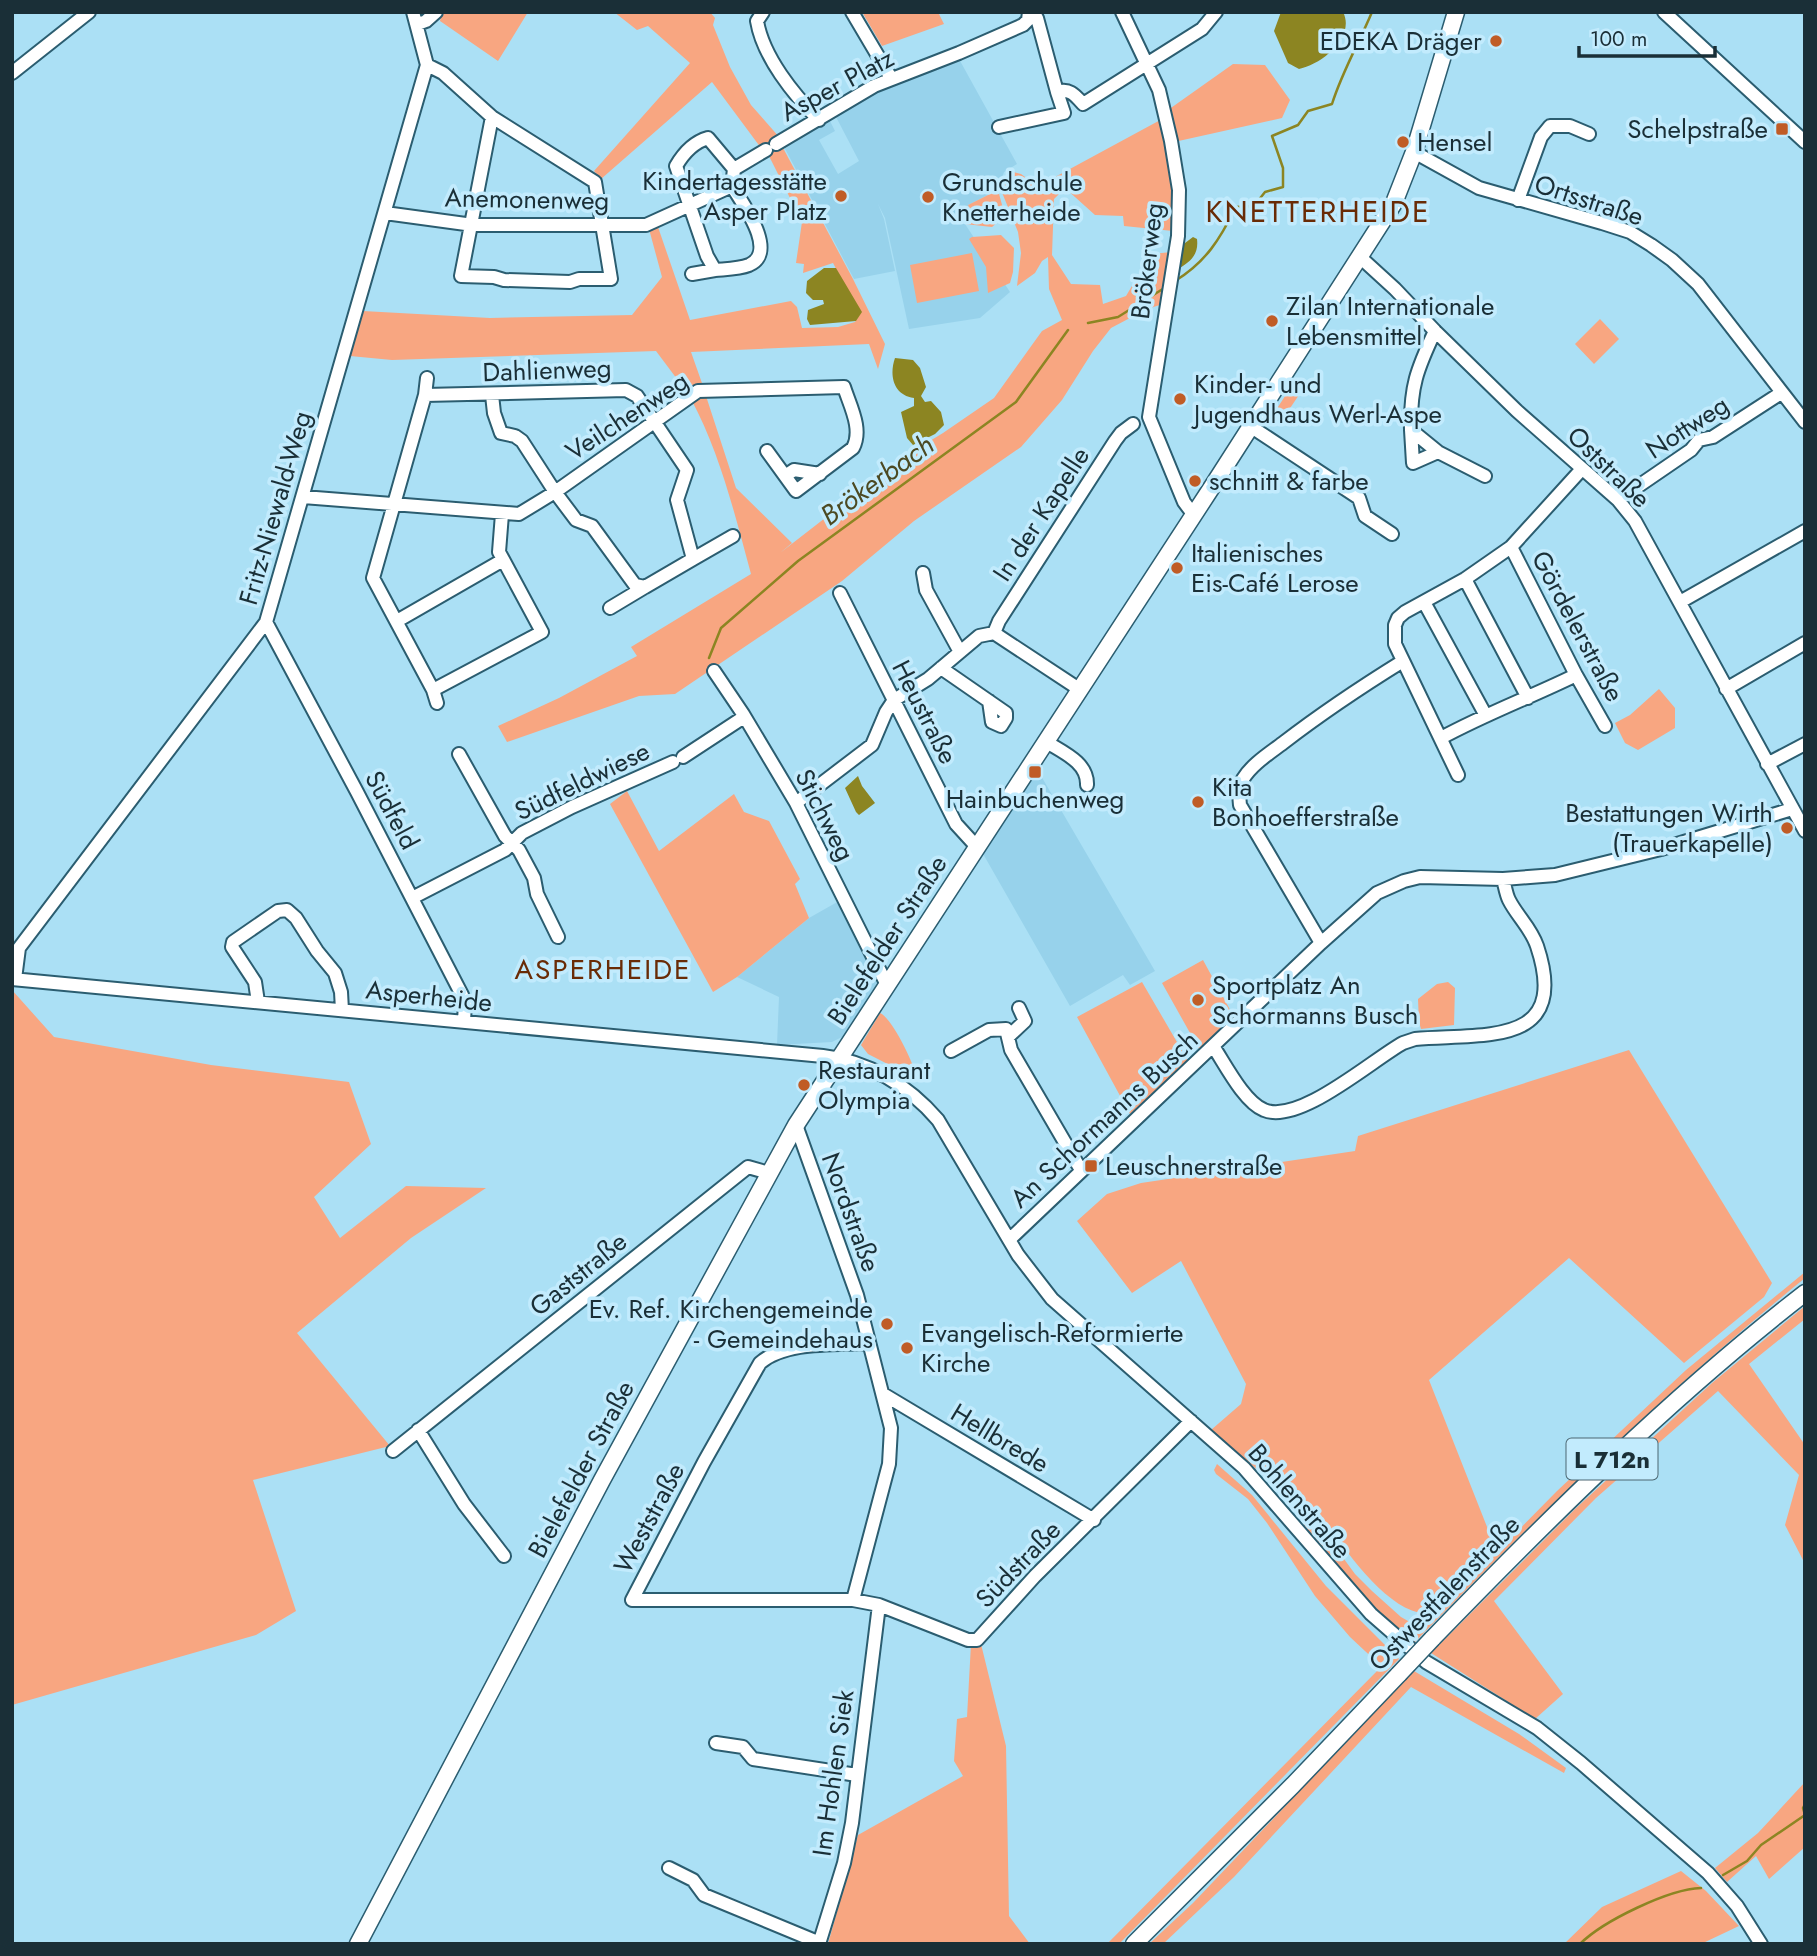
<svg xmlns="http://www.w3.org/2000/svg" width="1817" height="1956" font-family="Jost,sans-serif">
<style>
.built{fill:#97d2eb}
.green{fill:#f8a681}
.water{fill:#8c8522}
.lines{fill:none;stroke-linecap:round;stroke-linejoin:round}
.stream{stroke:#8c8522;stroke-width:2.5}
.minor-casing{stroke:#2b5d70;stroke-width:16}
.major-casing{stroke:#2b5d70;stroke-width:19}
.minor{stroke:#fff;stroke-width:12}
.major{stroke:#fff;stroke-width:16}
.major-bridge-casing{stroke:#2b5d70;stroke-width:19;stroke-linecap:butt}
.major-bridge{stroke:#fff;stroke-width:16}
.poi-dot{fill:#c05c26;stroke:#c2ebfd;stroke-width:2.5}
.labels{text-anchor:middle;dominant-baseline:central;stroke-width:7;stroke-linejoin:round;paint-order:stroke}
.shield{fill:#c2ebfd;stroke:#4c6772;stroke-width:2}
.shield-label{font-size:24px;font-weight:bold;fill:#1a2f37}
.poi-label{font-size:26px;fill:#1a2f37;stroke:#c2ebfd;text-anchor:start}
.street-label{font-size:26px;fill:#1a2f37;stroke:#c2ebfd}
.water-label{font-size:28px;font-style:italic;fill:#4c4922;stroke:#c2ebfd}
.neighbourhood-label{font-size:28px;letter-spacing:2px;fill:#692b06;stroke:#c2ebfd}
.quarter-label{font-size:30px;letter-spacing:2px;fill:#692b06;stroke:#c2ebfd}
</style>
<rect width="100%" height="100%" fill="#abe0f5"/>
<path class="built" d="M959,59L1017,164L1004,172L998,190L968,205L973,216L965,224L1010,292L980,318L909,329L885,218L878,204L884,219L895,271L854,279L783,145L829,119L835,131L819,140L838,174L859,161L835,115L873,94Z
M1037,769L1155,971L1130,985L1123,975L1070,1006L982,852Z
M839,901L880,980L846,1035L832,1042L777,1045L779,997L737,977L809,918Z"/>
<path class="green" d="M442,12H528L498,61L440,21Z
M614,12H710L715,18L713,25L730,67L751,105L780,138L761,148L712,82L601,179L594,171L690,63L648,26L637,30Z
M862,12H938L944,24L882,46Z
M1233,64L1265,65L1290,100L1282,118L1174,142L1168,110Z
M1164,118L1176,190L1173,231L1124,226L1123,216L1095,215L1065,188L1054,199L1052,255L1071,284L1100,285L1103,304L1126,296L1151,254L1172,252L1163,304L1147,309L1111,328L1093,351L1062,400L1021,447L914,521L842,581L675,694L639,696L507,742L498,726L559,698L637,656L631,647L751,574C735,515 720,453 691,399L706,396L736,488L792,543L780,553L905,456L943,433L994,398L1042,331L1062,320L1049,289L1048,257L1042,261L1035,273L1017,286L1021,253L1018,232L1001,190L1010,171L1021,174L1036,185L1044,183Z
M782,146L853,279L885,344L878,369L869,344L691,352L703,386L695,387L686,391L656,351L392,360L350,356L363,311L490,318L632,315L662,277L649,229L658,227L690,320L791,301L797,307L802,328L838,327L855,322L860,314L833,263L803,273L804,264L796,263L802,222L768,154Z
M998,190L1005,216L992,227L965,224L973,216L968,205Z
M1001,235L1014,248L1013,272L1010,283L988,293L986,267L969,239L972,237Z
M972,253L979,291L917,303L910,265Z
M1600,319L1619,339L1594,364L1575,344Z
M1291,387L1301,392L1282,420L1274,413Z
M1659,689L1675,708V728L1638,750L1625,743L1615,723L1630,715Z
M627,791L659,851L734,794L744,812L769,821L800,879L795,884L809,918L737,977L713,992L610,804Z
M1203,960L1234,1017L1199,1049L1162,983Z
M1142,982L1188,1061L1130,1114L1077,1017Z
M1448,982L1455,988L1454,1025L1421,1029L1419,1022L1418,999L1437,984Z
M12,990L54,1037L211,1065L349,1082L371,1144L314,1197L340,1238L406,1186L486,1188L411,1238L297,1333L390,1446L253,1480L296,1611L256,1635L12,1705Z
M880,1013C892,1018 915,1065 917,1079L868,1054L861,1045Z
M1629,1050L1772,1283L1764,1297L1684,1363L1569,1258L1429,1380L1493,1542L1437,1606L1426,1614C1383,1610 1341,1543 1317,1510L1310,1507L1294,1510L1261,1473L1211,1430L1241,1404L1246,1384L1181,1261L1132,1293L1077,1221L1107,1194L1141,1183L1355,1151L1358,1136Z
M1805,1272V1278C1666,1391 1539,1515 1414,1643C1380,1613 1322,1560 1302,1521L1308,1517L1314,1518L1355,1574L1372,1591L1401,1617L1415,1625L1426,1624L1557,1491L1686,1370Z
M1805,1306V1319L1749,1364L1805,1445V1564L1785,1525L1799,1475L1718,1391L1596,1498L1494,1601L1563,1694L1535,1719L1431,1653L1575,1509L1712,1383Z
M1217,1464L1252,1495L1326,1586L1399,1659L1119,1944H1107L1379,1669L1380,1665L1350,1637L1315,1596L1267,1523L1248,1499L1216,1474L1214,1470Z
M971,1644H981L1006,1746L1009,1916L1030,1944H828L858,1835L963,1776L954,1761L957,1719L967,1717Z
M1414,1671L1519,1734L1566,1768L1564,1773L1411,1687L1234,1877L1163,1944H1149L1193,1903Z
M1805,1782V1847L1769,1879L1756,1856L1727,1882L1715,1868L1758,1833Z
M1681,1871L1706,1891L1739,1926L1701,1944H1564L1602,1907Z"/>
<path class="water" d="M1281,12H1343C1356,37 1321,65 1299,69L1288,63L1274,31Z
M1193,237L1197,239C1199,255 1190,262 1178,269L1181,246Z
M824,268H836L862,312L856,321L810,325L807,319L808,310L824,304L823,300H813L806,293L807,281Z
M895,358L913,360L920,368L926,387L921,396L925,402L931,401L941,412L944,425L935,434L913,445L907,438L901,412L914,406V398C893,395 889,375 895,358Z
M858,776L862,786L875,803L859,815L856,812L845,788Z"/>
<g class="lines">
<path class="stream" d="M1175,281C1206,262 1220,239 1236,207L1254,206L1265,192L1283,187V168L1272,136L1298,125L1308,111L1332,104C1342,72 1359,43 1372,12
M1088,323L1118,317L1166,287
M709,658L721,628L798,561L1016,402L1068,330
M1805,1804L1803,1808L1805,1815
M1723,1875L1747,1861L1761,1845L1805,1815
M1580,1944C1603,1921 1669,1889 1701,1888"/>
<g class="minor-casing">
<path id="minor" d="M763,12L757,21C763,57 794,95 819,120
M852,12L891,78
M1122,12L1159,90L1171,141L1179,190L1178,236L1149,417L1184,502L1193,514
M1664,12L1805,142
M1029,14L1037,18L1057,92
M418,24L426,21L436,12
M427,65L443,73L492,117L595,182L611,279H579L570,282L504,280L494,277L461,276L492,117
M12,73L89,12
M999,127L1064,113L1057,92C1070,88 1075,95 1083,104L1202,29L1216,12
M776,144L874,86L959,53L1023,25L1028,20L1029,12
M1414,152L1479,188L1602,223L1630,232L1651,245L1672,260L1698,284L1805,422
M732,186C742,203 779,252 749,265C739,269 725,269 715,270L707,256L676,166C683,154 694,142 708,138L734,169
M1518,200L1541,137L1550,126H1570L1589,134
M385,213L473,225H646L732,186L734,169L766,150
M1360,257L1395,289L1435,331L1517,411L1618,500L1635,521L1805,831
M692,274L715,270
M1435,331C1417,369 1410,387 1411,430L1438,452L1485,476
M425,395L427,378
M492,395L494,413L501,433L515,436L522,441L555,492L576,520L592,526L635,585L645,587L693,559L677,500L687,470L637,396L626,390L425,395L373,578L433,690L542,632L499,552L502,514
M1250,426L1359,498L1365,516L1392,534
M1411,430L1413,463L1438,452
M785,476L794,470L820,474
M303,497L519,514L555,492L698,391L844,387C850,406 863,429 853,448L796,491L767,451
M1618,500L1691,450L1699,440L1713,437L1781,393
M1511,547L1576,675L1605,726
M693,559L733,536
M923,573L926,590L960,652
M1465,579L1528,698
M840,593L956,824L977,847
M1424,602L1485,714
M1680,602L1805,531
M610,608L645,587
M397,621L503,560
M266,622L357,792L462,995L465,1002L464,1022
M994,633L999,621L1115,441L1121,433L1133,424
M941,668L1006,713V718L1001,726L992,722L989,701
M714,671L743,714L796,803L887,985
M1726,689L1805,643
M433,690L437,703
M1441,738C1485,714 1531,697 1576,675
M1045,741C1062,752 1088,762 1087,785
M459,754L505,836L519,850L534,878L537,894L558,937
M683,757L744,717
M1767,764L1805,744
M1458,775L1395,644V625L1398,618L1405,612L1465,579L1511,547L1581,470
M796,803L872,745L886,712L894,700L928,679L979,636L994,633L1079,689
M412,898L505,850L522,833L572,807L673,762
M1321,943L1240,805C1239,795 1238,787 1243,779C1252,764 1270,753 1283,743C1322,713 1361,687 1403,661
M12,979L823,1056C868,1061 908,1085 938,1120L1018,1255L1052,1299L1244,1468L1371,1614L1426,1662L1537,1728L1581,1763L1708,1873L1737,1906L1761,1944
M15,979L19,948L266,622L427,65L413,12
M258,1002L255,982L232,947L233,942L278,911L287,910L296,918L317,951L335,973L341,992L342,1010
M1009,1036L1025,1021L1019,1008
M1213,1046C1225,1064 1244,1102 1264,1110C1299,1125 1372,1060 1403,1043L1415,1039C1484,1033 1571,1048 1537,946C1531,928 1517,916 1509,900C1506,894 1505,886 1503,879
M951,1051L989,1030L1006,1029L1011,1050L1081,1170
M796,1125L857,1295L891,1428L889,1464L853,1600
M1009,1240L1321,943L1377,893L1404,881L1420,877L1503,879L1555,875L1661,849L1792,809
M868,1343C835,1345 785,1341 760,1363L704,1462L632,1600H853L879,1605L968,1640H977L1035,1576L1191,1421
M883,1394L1094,1520
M418,1430L464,1504L504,1556
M393,1451L748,1167L769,1173
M716,1743L743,1747L753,1759L857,1775
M669,1868L693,1880L704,1895L820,1943
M819,1944L844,1863L852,1823L879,1605"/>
</g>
<g class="major-casing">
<path id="major" d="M1432,1639C1550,1517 1671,1397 1805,1293
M358,1944L602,1480L796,1125L1210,490L1394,203L1414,152L1456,12
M1134,1944L1293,1785L1399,1674"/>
</g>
<use href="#minor" class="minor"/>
<use href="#major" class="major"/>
<g class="major-bridge-casing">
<path id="major-bridge" d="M1399,1674L1432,1639"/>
</g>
<use href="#major-bridge" class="major-bridge"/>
</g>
<g class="poi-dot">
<circle cx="1496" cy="41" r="7"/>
<rect x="1775" y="122" width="14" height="14" rx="3.5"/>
<circle cx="1403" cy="142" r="7"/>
<circle cx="841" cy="196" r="7"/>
<circle cx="928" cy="197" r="7"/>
<circle cx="1272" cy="321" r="7"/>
<circle cx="1180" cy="399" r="7"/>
<circle cx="1195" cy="481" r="7"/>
<circle cx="1177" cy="568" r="7"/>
<rect x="1028" y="765" width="14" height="14" rx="3.5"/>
<circle cx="1198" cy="802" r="7"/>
<circle cx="1787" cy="828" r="7"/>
<circle cx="1198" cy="1000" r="7"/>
<circle cx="804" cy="1085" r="7"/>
<rect x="1084" y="1159" width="14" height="14" rx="3.5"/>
<circle cx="887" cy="1324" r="7"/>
<circle cx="907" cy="1348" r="7"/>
</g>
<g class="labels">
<rect class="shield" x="1566.5" y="1438.5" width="91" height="41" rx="5"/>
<g class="shield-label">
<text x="1612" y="1459">L 712n</text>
</g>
<g class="poi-label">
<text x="1482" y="41" text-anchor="end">EDEKA Dräger</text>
<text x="1768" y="129" text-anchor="end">Schelpstraße</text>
<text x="1417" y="142">Hensel</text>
<text x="827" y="181" text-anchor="end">Kindertagesstätte<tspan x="827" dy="30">Asper Platz</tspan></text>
<text x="942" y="182">Grundschule<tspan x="942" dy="30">Knetterheide</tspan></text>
<text x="1286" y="306">Zilan Internationale<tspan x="1286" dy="30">Lebensmittel</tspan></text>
<text x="1194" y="384">Kinder- und<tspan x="1194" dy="30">Jugendhaus Werl-Aspe</tspan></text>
<text x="1209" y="481">schnitt &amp; farbe</text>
<text x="1191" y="553">Italienisches<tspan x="1191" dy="30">Eis-Café Lerose</tspan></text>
<text x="1212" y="787">Kita<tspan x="1212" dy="30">Bonhoefferstraße</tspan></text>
<text x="1035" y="799" text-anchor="middle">Hainbuchenweg</text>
<text x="1773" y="813" text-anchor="end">Bestattungen Wirth<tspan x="1773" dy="30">(Trauerkapelle)</tspan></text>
<text x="1212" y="985">Sportplatz An<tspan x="1212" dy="30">Schormanns Busch</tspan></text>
<text x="818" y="1070">Restaurant<tspan x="818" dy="30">Olympia</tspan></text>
<text x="1105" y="1166">Leuschnerstraße</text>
<text x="873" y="1309" text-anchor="end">Ev. Ref. Kirchengemeinde<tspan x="873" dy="30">- Gemeindehaus</tspan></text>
<text x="921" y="1333">Evangelisch-Reformierte<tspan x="921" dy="30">Kirche</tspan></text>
</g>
<g class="street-label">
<text transform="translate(837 85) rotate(-28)">Asper Platz</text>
<text transform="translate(527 199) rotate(1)">Anemonenweg</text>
<text transform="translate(1589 200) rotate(18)">Ortsstraße</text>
<text transform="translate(1147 261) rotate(-83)">Brökerweg</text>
<text transform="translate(547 370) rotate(-2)">Dahlienweg</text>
<text transform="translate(627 416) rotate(-33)">Veilchenweg</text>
<text transform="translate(1687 427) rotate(-33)">Nottweg</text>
<text transform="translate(1609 467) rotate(44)">Oststraße</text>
<text transform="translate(275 508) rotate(-74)">Fritz-Niewald-Weg</text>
<text transform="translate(1041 514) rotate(-57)">In der Kapelle</text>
<text transform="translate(1578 626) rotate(62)">Gördelerstraße</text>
<text transform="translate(925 712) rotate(63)">Heustraße</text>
<text transform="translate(582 781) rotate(-26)">Südfeldwiese</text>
<text transform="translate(392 810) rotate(62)">Südfeld</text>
<text transform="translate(825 815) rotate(63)">Stichweg</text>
<text transform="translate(887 940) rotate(-57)">Bielefelder Straße</text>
<text transform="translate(429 996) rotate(6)">Asperheide</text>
<text transform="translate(1104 1119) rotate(-43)">An Schormanns Busch</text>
<text transform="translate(851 1212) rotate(70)">Nordstraße</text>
<text transform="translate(578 1274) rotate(-39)">Gaststraße</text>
<text transform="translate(1000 1438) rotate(31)">Hellbrede</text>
<text transform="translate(581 1469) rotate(-62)">Bielefelder Straße</text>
<text transform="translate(1300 1501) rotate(49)">Bohlenstraße</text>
<text transform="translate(649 1518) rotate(-62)">Weststraße</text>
<text transform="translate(1018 1564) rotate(-46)">Südstraße</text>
<text transform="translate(1444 1593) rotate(-46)">Ostwestfalenstraße</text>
<text transform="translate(833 1773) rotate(-82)">Im Hohlen Siek</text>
</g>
<g class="water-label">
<text transform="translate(877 480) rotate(-36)">Brökerbach</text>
</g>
<g class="neighbourhood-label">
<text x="603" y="969">ASPERHEIDE</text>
</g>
<g class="quarter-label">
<text x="1318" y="211">KNETTERHEIDE</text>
</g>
</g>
<rect width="1817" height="1956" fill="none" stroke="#1a2f37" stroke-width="28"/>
<path d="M1579 46v10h136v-10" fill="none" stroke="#1a2f37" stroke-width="3.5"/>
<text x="1590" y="46" font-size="21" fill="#1a2f37" stroke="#c2ebfd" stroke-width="5" paint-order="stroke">100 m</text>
</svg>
